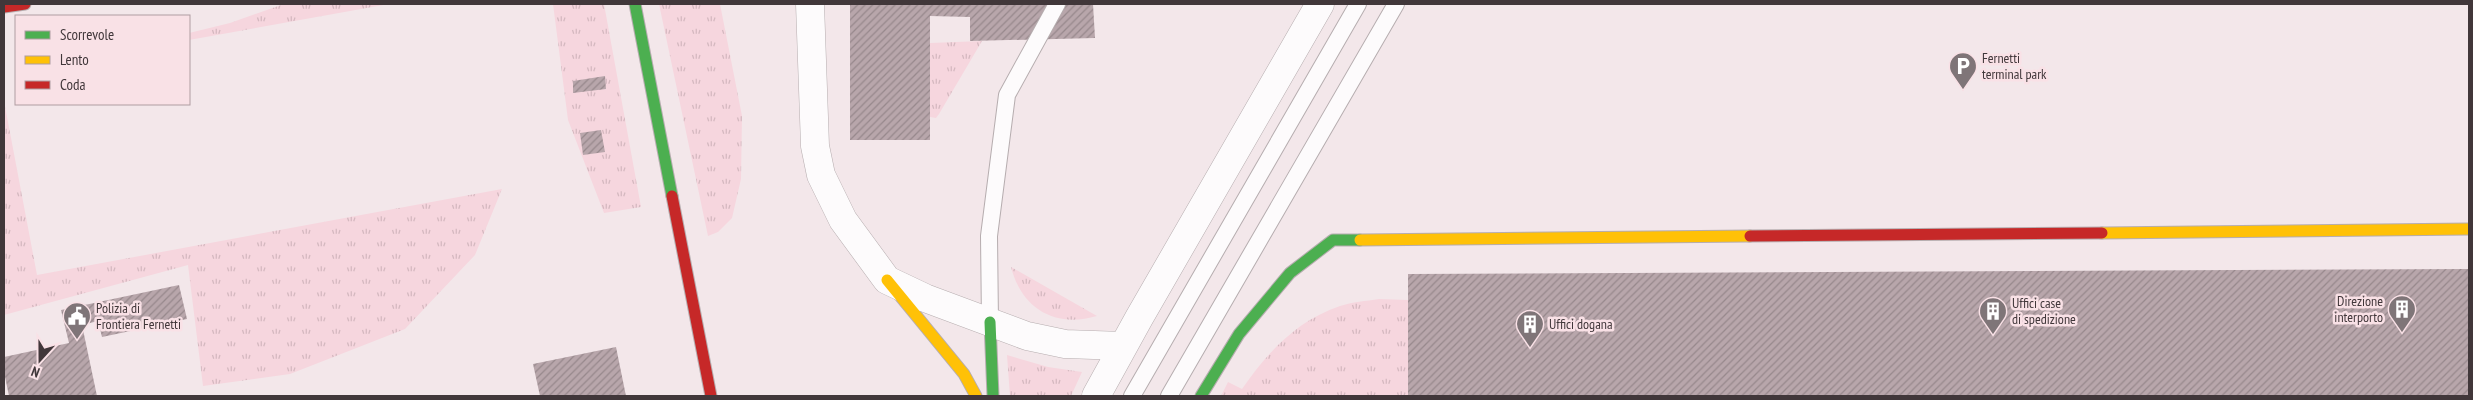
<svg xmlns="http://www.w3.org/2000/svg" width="2473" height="400" font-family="'PT Sans Narrow',sans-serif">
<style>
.grass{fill:url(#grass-tufts)}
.building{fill:url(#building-hatch)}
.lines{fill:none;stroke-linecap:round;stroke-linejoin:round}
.lane-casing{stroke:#b6adaf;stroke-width:18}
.street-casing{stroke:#b6adaf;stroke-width:29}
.fast-casing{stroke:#b6adaf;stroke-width:13}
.slow-casing{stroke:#b6adaf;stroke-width:13}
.jam-casing{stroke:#b6adaf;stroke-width:13}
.lane{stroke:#fdfbfc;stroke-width:16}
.street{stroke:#fdfbfc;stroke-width:28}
.fast{stroke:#4caf50;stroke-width:11}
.slow{stroke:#ffc107;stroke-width:11}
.jam{stroke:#c62828;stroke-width:11}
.labels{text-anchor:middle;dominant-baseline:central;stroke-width:5;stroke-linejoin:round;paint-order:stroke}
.poi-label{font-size:14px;fill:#41373a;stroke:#f9e1e6;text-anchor:start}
</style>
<defs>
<pattern id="grass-tufts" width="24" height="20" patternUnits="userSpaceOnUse" patternTransform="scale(1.25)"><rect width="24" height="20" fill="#f6d6de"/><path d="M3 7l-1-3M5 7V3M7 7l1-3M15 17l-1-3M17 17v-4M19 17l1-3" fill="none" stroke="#d4b8bf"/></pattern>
<pattern id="building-hatch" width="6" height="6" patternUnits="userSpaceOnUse" patternTransform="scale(1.25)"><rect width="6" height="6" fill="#b8a6ab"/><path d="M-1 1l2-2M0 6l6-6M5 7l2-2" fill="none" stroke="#97888c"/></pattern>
</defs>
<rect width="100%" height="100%" fill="#f3e7ea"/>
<path class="grass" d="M284,4H389L189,40V33L230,23Z
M553,4H604L641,207L604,213L568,120Z
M659,4H720L742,116L741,179L732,218L718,232L708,236Z
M982,41L939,114L936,118L930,117V43Z
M4,101L37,275L502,189L475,255L405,329L290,374L203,386L188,265L4,315Z
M1011,267L1097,316C1056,328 1022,310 1011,267Z
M1379,299L1408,300V396H1221L1228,382L1242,389C1268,352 1296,321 1340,306C1352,302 1366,301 1379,299Z
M1007,355L1048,367L1082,372L1071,396H1010Z"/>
<path class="building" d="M850,4H1093L1095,38L970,41V17L930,16V140H850Z
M605,76L606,89L573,93V81Z
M601,130L605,152L583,155L580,133Z
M2469,269V396H1408V274Z
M179,285L187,319L102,337L98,321L82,325L97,396H9L4,372V357L69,343L61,310Z
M616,347L626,396H540L533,364Z"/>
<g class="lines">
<g class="lane-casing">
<path id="lane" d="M990,322L989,236L1007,95L1057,4
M1132,396L1358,4
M1169,396L1396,4"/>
</g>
<g class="street-casing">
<path id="street" d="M810,4L815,146L821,175L843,220L887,280L925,298L1027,336L1065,344L1123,346
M1096,396L1139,318L1320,4"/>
</g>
<g class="fast-casing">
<path id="fast" d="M635,4L672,196
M990,322L993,396
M1201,396L1239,334L1290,273L1333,240H1360"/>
</g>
<g class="slow-casing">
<path id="slow" d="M2102,233L2469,229
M1360,240L1750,236
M887,280L964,374L976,396"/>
</g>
<g class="jam-casing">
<path id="jam" d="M4,7L25,4
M672,196L711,396
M1750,236L2102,233"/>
</g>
<use href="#lane" class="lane"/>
<use href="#street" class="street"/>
<use href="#fast" class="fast"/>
<use href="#slow" class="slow"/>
<use href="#jam" class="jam"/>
</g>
<defs>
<g id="parking-pin" transform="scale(1.4375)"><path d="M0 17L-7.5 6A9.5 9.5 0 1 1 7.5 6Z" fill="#7f7578" stroke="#f9e1e6"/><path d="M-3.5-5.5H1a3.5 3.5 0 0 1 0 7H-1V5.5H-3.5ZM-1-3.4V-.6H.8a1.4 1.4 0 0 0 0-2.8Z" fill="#fff"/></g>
<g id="building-pin" transform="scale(1.4375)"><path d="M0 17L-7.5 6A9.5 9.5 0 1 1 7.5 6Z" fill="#7f7578" stroke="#f9e1e6"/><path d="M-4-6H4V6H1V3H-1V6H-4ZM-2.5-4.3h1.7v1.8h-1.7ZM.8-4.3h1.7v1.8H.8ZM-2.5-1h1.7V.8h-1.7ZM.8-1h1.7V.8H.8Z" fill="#fff"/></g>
<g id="civic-pin" transform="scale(1.4375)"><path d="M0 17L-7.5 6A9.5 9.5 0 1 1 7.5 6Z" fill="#7f7578" stroke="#f9e1e6"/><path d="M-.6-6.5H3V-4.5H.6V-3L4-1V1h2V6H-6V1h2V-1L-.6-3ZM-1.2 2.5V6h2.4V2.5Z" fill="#fff"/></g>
</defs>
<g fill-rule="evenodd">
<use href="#parking-pin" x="1963" y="66"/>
<use href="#building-pin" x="2402" y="309"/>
<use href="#building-pin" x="1993" y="311"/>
<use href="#civic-pin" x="77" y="316"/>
<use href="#building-pin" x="1530" y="324"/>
</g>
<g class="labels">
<g class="poi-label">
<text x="1982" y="58">Fernetti<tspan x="1982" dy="16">terminal park</tspan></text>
<text x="2383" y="301" text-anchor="end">Direzione<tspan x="2383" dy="16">interporto</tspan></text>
<text x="2012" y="303">Uffici case<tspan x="2012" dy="16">di spedizione</tspan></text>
<text x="96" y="308">Polizia di<tspan x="96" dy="16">Frontiera Fernetti</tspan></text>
<text x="1549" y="324">Uffici dogana</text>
</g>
</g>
<rect width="2473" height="400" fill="none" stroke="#41373a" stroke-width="10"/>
<rect x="15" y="15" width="175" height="90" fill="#f9e1e6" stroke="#af9da1"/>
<rect x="25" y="31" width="25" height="8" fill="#4caf50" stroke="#af9da1"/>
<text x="60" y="40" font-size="15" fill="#41373a">Scorrevole</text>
<rect x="25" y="56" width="25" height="8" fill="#ffc107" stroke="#af9da1"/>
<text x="60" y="65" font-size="15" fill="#41373a">Lento</text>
<rect x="25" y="81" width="25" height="8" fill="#c62828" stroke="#af9da1"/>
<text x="60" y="90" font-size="15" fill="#41373a">Coda</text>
<g transform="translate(40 360) rotate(201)" stroke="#f9e1e6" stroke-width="4" paint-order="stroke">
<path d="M0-4L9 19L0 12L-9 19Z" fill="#41373a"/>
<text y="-8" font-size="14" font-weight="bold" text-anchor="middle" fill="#41373a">N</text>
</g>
</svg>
